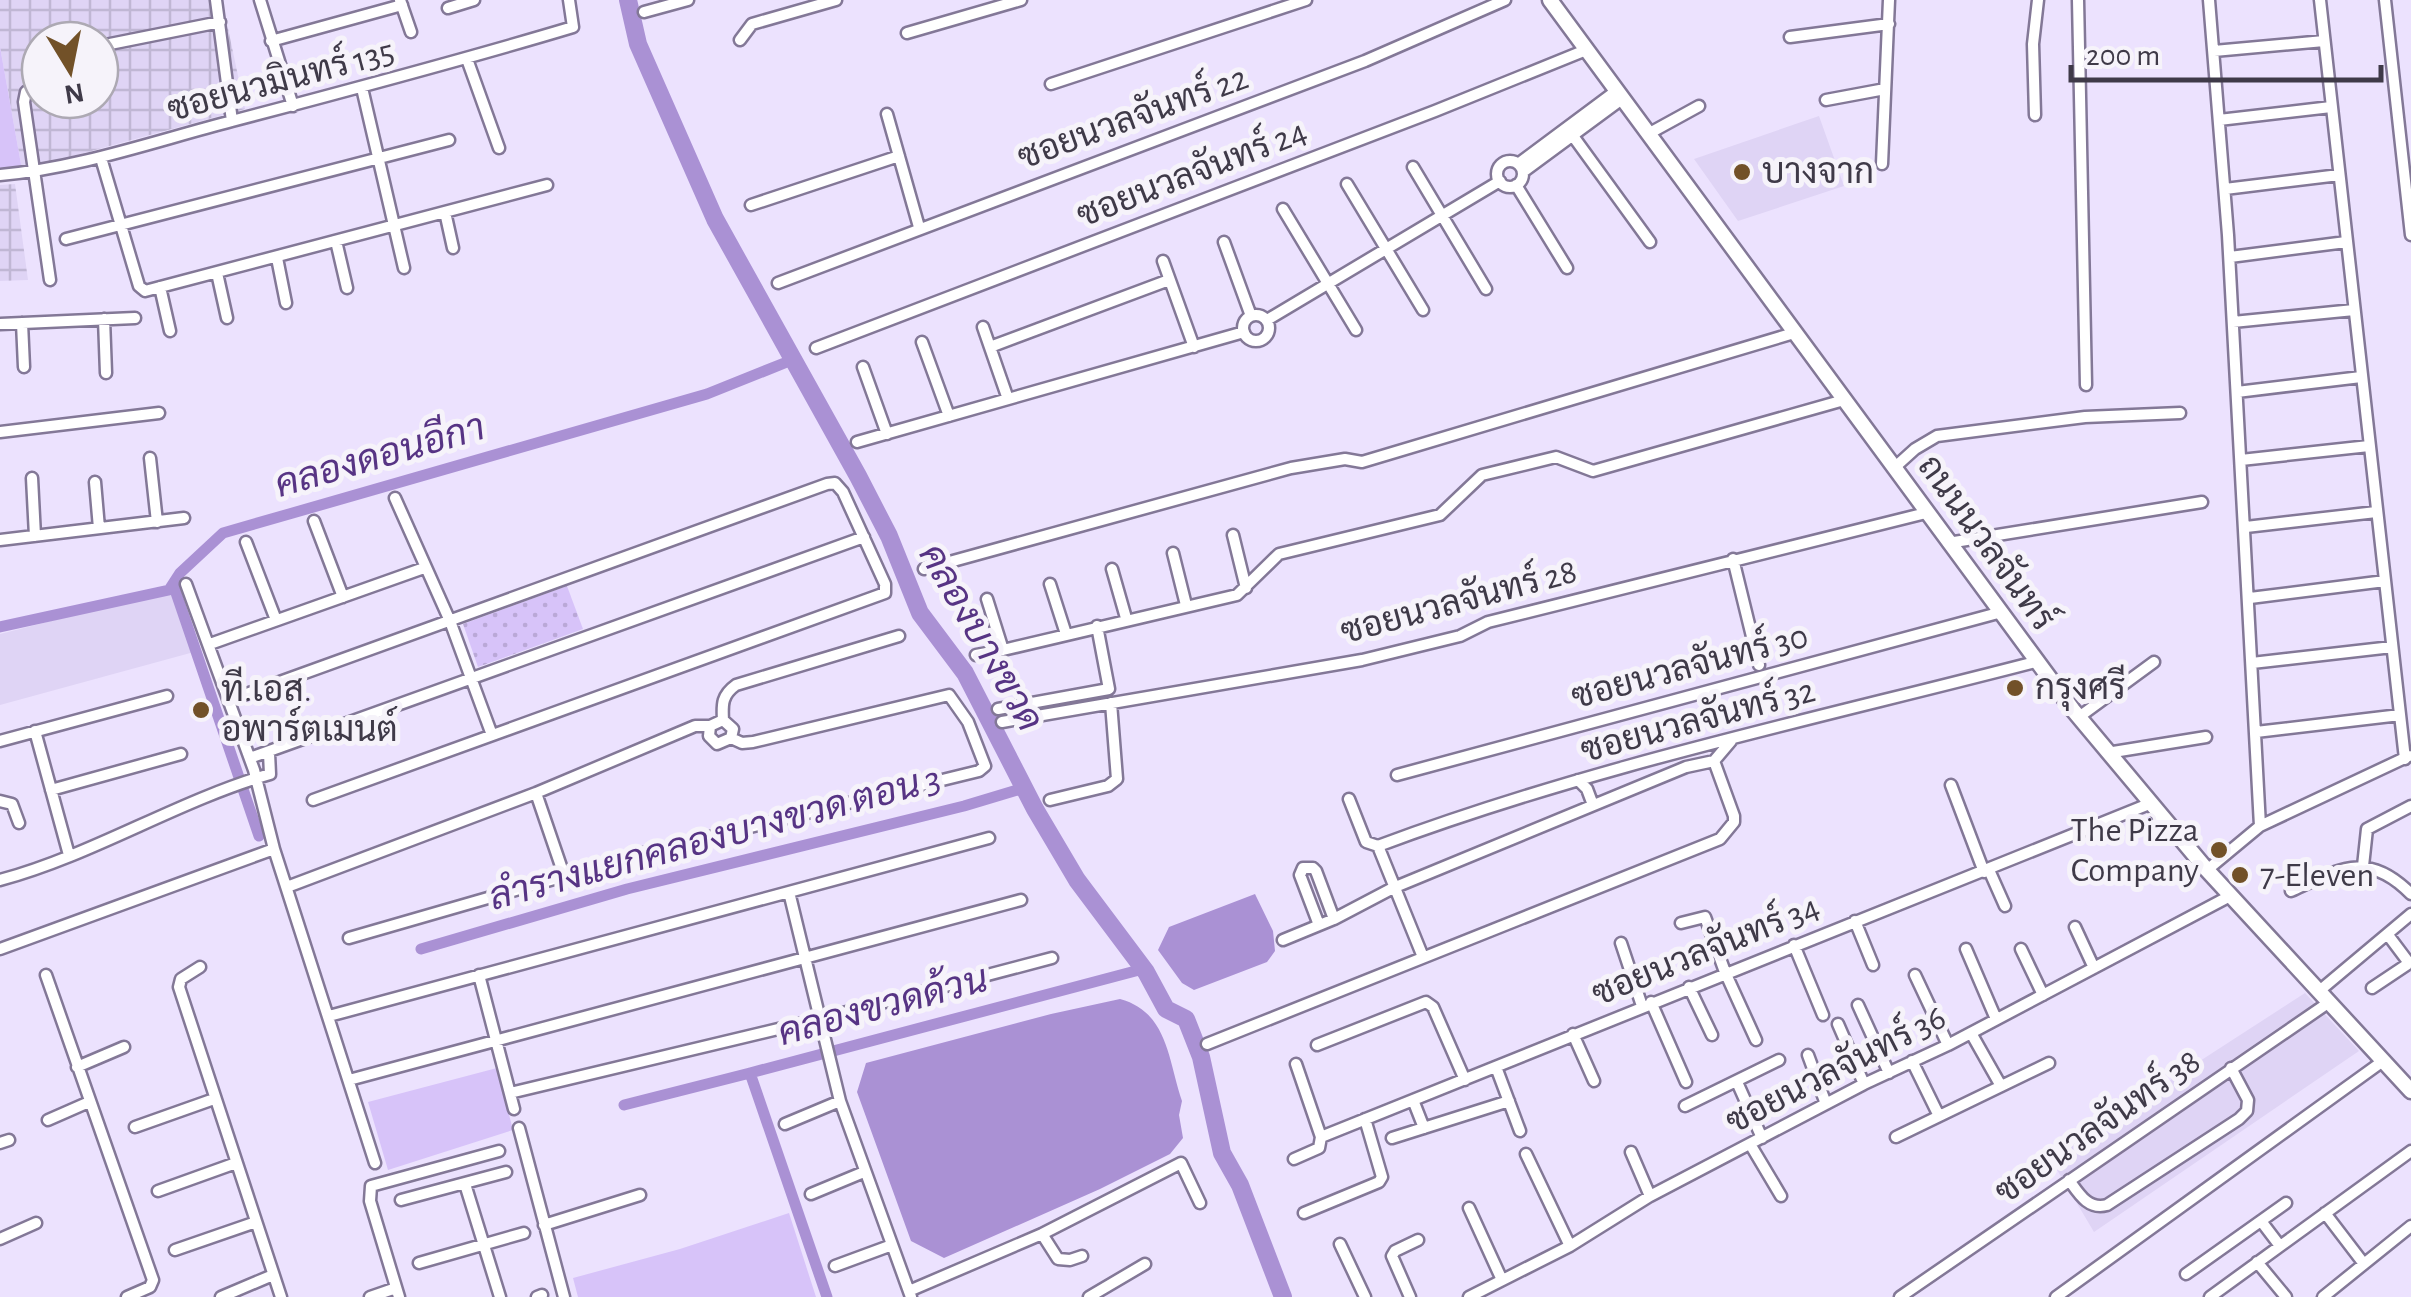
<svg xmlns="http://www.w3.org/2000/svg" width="2411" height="1297" font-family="'Alegreya Sans',Sarabun,sans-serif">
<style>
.built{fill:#dfd4f5}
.industrial{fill:url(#industrial-grid);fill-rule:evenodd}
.grass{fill:#d7c3f9}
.park{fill:url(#park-dots)}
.water{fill:#aa91d4}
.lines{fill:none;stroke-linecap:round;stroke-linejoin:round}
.canal{stroke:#aa91d4;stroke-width:11}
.river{stroke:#aa91d4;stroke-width:18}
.street-casing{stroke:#837897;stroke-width:15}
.secondary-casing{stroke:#837897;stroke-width:19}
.street{stroke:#fff;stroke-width:10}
.secondary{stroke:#fff;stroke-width:14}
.poi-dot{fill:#725128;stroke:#f6f3fa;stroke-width:4}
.labels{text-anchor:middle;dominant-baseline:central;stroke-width:10;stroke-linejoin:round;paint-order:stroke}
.street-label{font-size:35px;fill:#3f3a48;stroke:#f6f3fa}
.poi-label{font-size:35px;fill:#3f3a48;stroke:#f6f3fa;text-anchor:start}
.water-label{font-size:38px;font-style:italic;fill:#573484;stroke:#f6f3fa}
</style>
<defs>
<pattern id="industrial-grid" width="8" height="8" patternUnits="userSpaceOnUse" patternTransform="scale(2.5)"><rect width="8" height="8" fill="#dfd4f5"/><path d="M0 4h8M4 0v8" fill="none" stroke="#c0b7d4"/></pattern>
<pattern id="park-dots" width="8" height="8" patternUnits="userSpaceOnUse" patternTransform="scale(2.5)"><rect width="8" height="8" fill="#d7c3f9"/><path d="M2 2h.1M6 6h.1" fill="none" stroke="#baa8d7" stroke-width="1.8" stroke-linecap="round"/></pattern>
</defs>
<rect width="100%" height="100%" fill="#ece2fe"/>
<path class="built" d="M1819,116L1844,186L1738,221L1694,159Z
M173,590L194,652L0,705V634Z
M2305,993L2359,1051L2094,1232L2050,1158Z"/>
<path class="industrial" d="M0,0H222L245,109L22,170L0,47ZM40,40H100V100H40Z
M15,184L28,280L0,281V185Z"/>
<path class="grass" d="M0,47L22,170L0,171Z
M497,1068L513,1130L388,1170L368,1102Z
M789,1213L816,1297H578L573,1278L680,1249Z"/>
<path class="park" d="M567,586L583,629L478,667L463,624Z"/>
<path class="water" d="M1255,894L1273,931L1275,951L1267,962L1194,990L1182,983L1158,950L1169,927Z
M1120,999C1168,1012 1168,1060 1182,1101L1179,1115L1183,1138L1170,1154L1100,1189L944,1258L911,1241L857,1092L866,1063L1051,1014Z"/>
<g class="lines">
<path class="canal" d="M173,584L259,836
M0,627L169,590L180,573L223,533L707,394L792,360
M421,949L627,889L964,806L1024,788
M624,1105L750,1073
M827,1297L750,1073L1143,969"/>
<path class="river" d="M628,0L638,44L715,219L858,476L889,536L920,613L965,673L1035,809L1077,880L1146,972L1166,1009L1186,1019L1201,1057L1222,1153L1240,1185L1283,1297"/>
<g class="street-casing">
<path id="street" d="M216,0L232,121
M260,0L293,106
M400,0L411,32
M2078,0L2086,385
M2209,0L2228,235L2260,826
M2320,0L2405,759
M2385,0L2411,235
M448,8L474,0
M644,12L688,0
M907,33L1021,0
M1790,37L1889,24
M740,40L752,24L836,0
M271,41L402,5
M100,46L220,22
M2214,51L2324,41
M467,59L499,148
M40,81L26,92L24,102L50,280
M1051,84L1306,0
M362,88L404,268
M1826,100L1885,89
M887,114L919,227
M2035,115L2033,44L2038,0
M2219,120L2331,107
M1648,134L1699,106
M1573,136L1650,242
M101,158L139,286L145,291L547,185
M1497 174a13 13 0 1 1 26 0a13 13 0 1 1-26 0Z
M1518,164L1616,91
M1882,164L1889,0
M1413,167L1486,289
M1523,172L1622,99
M0,175C79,168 155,141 232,121C346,91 460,61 573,27L569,0
M1347,184L1423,310
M1516,185L1567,268
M2225,189L2339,175
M751,205L899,156
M1283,209L1356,330
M445,212L453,248
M66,239L449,140
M336,241L347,288
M1224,242L1251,316
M2230,257L2346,242
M277,258L286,303
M1163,261L1194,347
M217,273L227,318
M778,283L1365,61L1505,0
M160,287L170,331
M1243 328a13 13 0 1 1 26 0a13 13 0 1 1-26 0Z
M104,319L106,373
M1267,320L1500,181
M2233,322L2354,310
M22,323L24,367
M0,324L135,318
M983,327L1008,399
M922,342L949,416
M990,347L1169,280
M816,348L1435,111L1586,50
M863,367L887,434
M2237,392L2361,377
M0,432L159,413
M857,442L1244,332
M150,458L157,522
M2241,460L2369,446
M1894,468L1915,449L1937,436L2085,417L2180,413
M32,478L35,536
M95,482L99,528
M395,498L450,621L492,735
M314,521L343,597
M2246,527L2376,512
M1233,535L1246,588
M0,540L184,518
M246,542L276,620
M1948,543L2202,502
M1173,553L1186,605
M1733,559L1759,665
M924,569L1291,468L1345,459L1362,462L1794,333
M1112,569L1126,618
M186,584L254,770L274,849L375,1163
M1050,584L1066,634
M2250,598L2385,581
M987,599L1003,650L1237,595L1279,554L1440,515L1482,475L1556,457L1593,471L1844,400
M210,644L424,568
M976,655L1003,650
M2252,663L2392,647
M230,700L827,484L835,483L843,492L885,584V593L313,800
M998,709L1109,689L1097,626
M2079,717L2154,662
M723,720C722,704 722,695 736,685L899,636
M1002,722L1362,660L1460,636L1488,622L1926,513
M35,731L69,855
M2256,732L2400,715
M0,741L167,696
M2107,753L2206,737
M250,758L864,537
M1397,775L1998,613
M1578,780L1587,789L1593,805
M1951,785L1984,872
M51,790L181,754
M536,793L564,875
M1349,799L1366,842L1378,846L1423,957
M1050,800L1108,786L1117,779L1111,703
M0,801L12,804L19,823
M1378,846C1592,766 1815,719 2035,662
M2363,866L2367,829L2411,806
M1989,870L2005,906
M2207,870L2260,826L2409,756
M0,880C93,855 177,801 270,774L269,753
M287,887L536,793L695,726H710L723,720L733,729L731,738L717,744L709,736L710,726
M2291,891C2339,869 2368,850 2411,894
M789,892L840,1101L911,1297
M1855,921L1873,965
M1681,923L1705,917L1725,972L1756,1040
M1319,925L1300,875L1303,868H1313L1316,871L1334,919
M2075,927L2094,968
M2388,935L2409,963
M349,938L644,853L979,771L985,766L968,722L949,695L753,742L742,743L731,738
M1283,940L1334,919L1393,888L1686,767L1714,761
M1621,943L1642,1006
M1794,945L1823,1015
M0,949L274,849
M1966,949L1996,1019
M2021,949L2043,995
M200,967L181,979L179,987L281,1297
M46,975L153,1280L150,1287L127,1297
M479,975L514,1109
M1915,975L1948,1045
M1689,987L1712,1035
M2372,988L2411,962
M2318,992L2411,914
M1651,1002L1686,1082
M1858,1005L1889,1073
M329,1016L989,838
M1838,1024L1864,1084
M1971,1033L2001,1086
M1573,1034L1594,1081
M1207,1044L1720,839L1734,822V816L1714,761L1731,741
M1317,1045L1426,1002L1433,1007L1465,1080
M1808,1055L1826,1104
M1912,1061L1939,1116
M1296,1064L1321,1137
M77,1067L124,1047
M1496,1067L1520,1131
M349,1080L1021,900
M1737,1082L1762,1138
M510,1093L820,1019L1052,958
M1413,1100L1424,1128
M1685,1106L1779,1060
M48,1120L89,1102
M785,1124L840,1101
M135,1127L214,1099
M519,1128L564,1297
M1896,1137L2049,1063
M1392,1138L1509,1101
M0,1143L9,1140
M1750,1144L1781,1196
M1631,1152L1650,1196
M1526,1154L1570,1246
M1294,1159L1319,1148L1321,1137L2149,804
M2069,1180C2079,1194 2088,1210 2107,1205L2239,1119L2247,1111L2248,1100L2231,1068
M465,1184L500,1297
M158,1191L236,1163
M811,1194L864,1172
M401,1200L506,1172
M1469,1208L1502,1280
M1304,1213L1379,1182L1382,1177L1365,1119
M2325,1213L2364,1264
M2261,1221L2280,1246
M544,1225L640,1195
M1042,1234L1058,1259L1070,1260L1082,1256
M0,1239L36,1223
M1340,1244L1365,1297
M175,1250L256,1222
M2257,1262L2286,1297
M419,1263L524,1233
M835,1266L892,1245
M2186,1274L2286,1203
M909,1291L1042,1234L1181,1163L1200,1203
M221,1297L273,1275
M370,1297L396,1288
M399,1297L370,1201L371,1186L499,1151
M537,1297L542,1295
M1089,1297L1145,1264
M1410,1297L1392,1256L1395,1251L1418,1240
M1469,1297L1570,1246L1650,1196L1864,1084L1948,1045L2230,896
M1900,1297L2328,1003
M2056,1297L2383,1061
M2210,1297L2411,1151
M2323,1297L2411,1226"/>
</g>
<g class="secondary-casing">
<path id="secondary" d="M1550,0L2073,710L2207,870L2411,1091"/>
</g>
<use href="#street" class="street"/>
<use href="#secondary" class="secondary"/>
</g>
<g class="poi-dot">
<circle cx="1742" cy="172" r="10"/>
<circle cx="2015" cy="688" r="10"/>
<circle cx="201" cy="710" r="10"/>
<circle cx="2219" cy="850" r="10"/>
<circle cx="2240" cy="875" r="10"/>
</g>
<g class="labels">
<g class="street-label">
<text transform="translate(281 81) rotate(-15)">ซอยนวมินทร์ 135</text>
<text transform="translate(1133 118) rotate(-20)">ซอยนวลจันทร์ 22</text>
<text transform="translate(1192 174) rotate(-21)">ซอยนวลจันทร์ 24</text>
<text transform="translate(1986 543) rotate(54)">ถนนนวลจันทร์</text>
<text transform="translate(1459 602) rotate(-15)">ซอยนวลจันทร์ 28</text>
<text transform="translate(1690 667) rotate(-15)">ซอยนวลจันทร์ 30</text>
<text transform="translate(1698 721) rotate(-15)">ซอยนวลจันทร์ 32</text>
<text transform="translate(1706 951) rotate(-22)">ซอยนวลจันทร์ 34</text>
<text transform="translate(1836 1070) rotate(-27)">ซอยนวลจันทร์ 36</text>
<text transform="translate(2098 1127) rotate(-35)">ซอยนวลจันทร์ 38</text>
</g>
<g class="poi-label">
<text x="1762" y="172">บางจาก</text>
<text x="2035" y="688">กรุงศรี</text>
<text x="221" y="690">ที.เอส.<tspan x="221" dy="40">อพาร์ตเมนต์</tspan></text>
<text x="2199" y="830" text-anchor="end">The Pizza<tspan x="2199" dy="40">Company</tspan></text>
<text x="2260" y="875">7-Eleven</text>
</g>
<g class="water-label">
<text transform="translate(380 457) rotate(-16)">คลองดอนอีกา</text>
<text transform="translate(980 638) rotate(60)">คลองบางขวด</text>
<text transform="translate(715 839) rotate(-15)">ลำรางแยกคลองบางขวด ตอน 3</text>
<text transform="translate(883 1007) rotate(-15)">คลองขวดด้วน</text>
</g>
</g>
<g transform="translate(70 70) rotate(170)"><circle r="48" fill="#f6f3fa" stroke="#ada9b3" stroke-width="2.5"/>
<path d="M0-8L18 38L0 25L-18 38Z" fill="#725128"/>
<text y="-15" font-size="28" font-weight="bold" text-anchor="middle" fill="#3f3a48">N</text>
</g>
<path d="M2071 65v15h310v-15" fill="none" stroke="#3f3a48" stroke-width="5"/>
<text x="2086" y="65" font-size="30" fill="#3f3a48" stroke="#f6f3fa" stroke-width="8" paint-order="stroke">200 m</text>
</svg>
